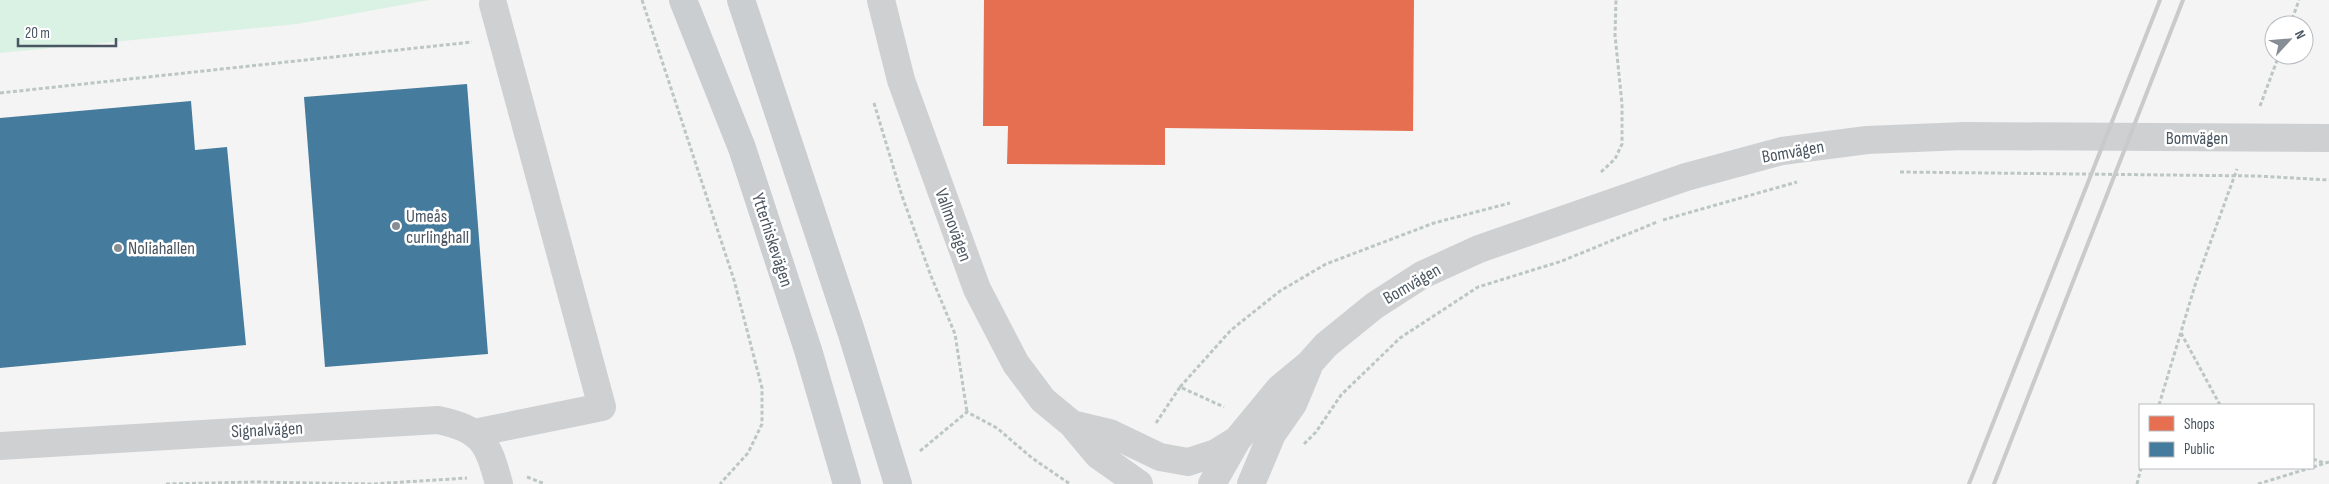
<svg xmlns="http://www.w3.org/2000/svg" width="2329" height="484" font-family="'Sofia Sans Condensed',sans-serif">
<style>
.green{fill:#d9f2e3}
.shops{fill:#e76f51}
.public{fill:#457b9d}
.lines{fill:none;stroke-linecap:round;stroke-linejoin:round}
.path{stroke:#bcc7c4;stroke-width:3;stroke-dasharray:4 2.5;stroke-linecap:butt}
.minor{stroke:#ced0d2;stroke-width:28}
.major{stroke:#caced1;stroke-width:28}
.rail{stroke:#c9cacc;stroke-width:4}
.poi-dot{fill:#868d94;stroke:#fff;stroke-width:2}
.labels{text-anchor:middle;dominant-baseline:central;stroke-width:5;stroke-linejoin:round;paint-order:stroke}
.street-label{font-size:18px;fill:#4a5661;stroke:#fff}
.poi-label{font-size:18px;fill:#4a5661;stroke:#fff;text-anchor:start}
</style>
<rect width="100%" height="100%" fill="#f4f4f4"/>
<path class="green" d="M0,0H429L297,24L0,53Z"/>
<path class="shops" d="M984,0H1414L1413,131L1165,128V165L1007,164L1008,126H983Z"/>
<path class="public" d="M467,84L488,354L325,367L304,97Z
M191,101L195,150L227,147L246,345L0,368V118Z"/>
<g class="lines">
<path class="path" d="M642,0L734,280L762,388V424L748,453L720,484
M2290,25L2299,0
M0,93L472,42
M874,103L902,196L931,276L955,334L967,412
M2260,106L2279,55
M1601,172L1615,159L1622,144V104L1615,35L1616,0
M1900,172L2257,176L2329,180
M1663,220L1797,182
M2181,333L2220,405
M1180,387L1231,330L1280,291L1326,264L1434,223L1510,203
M2159,405L2196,282L2237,169
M1156,423L1180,387L1224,407
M1304,444L1316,432L1341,395L1400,338L1478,287L1562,261L1657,222
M920,451L967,412L997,428L1032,458L1070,484
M2313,459L2324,463
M2313,467L2329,462
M527,477L545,484
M166,484L254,482L373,484L467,478
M2137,484L2141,468
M2258,484L2310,468"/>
<path class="minor" d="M881,0L901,80L977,289L1016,364L1043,400L1072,424L1098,455L1139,484
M1072,424L1110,433L1160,457L1188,462L1216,453L1237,440
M474,433L602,407L493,4
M0,446L438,420C482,429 488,443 499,484
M1212,484L1237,440L1280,388L1309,364L1326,345L1374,306L1422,275L1479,249L1686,177L1782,151L1867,140L1964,136L2329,138
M1251,484L1272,434L1293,404L1308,368"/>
<path class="major" d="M683,0L742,148L808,350L847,484
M741,0L851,331L898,484"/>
<path class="rail" d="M1969,484L2160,0
M1994,484L2183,0"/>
</g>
<g class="poi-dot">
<circle cx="396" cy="226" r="5"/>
<circle cx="118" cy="248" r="5"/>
</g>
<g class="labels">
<g class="street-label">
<text x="2197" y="138">Bomvägen</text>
<text transform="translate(1793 152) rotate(-10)">Bomvägen</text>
<text transform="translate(953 225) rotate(70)">Vallmovägen</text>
<text transform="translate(772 240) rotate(72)">Ytterhiskevägen</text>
<text transform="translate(1412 284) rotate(-30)">Bomvägen</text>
<text transform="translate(267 430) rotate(-3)">Signalvägen</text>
</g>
<g class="poi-label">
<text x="406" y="216">Umeås<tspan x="406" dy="21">curlinghall</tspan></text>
<text x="128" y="248">Noliahallen</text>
</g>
</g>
<rect x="2139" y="404" width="175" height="65" fill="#ffffff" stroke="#b7bbc0"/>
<rect x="2149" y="416" width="25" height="15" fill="#e76f51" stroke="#b7bbc0"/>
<text x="2184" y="429" font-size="15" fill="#4a5661">Shops</text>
<rect x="2149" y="442" width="25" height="15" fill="#457b9d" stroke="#b7bbc0"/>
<text x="2184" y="454" font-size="15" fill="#4a5661">Public</text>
<g transform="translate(2289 40) rotate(64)"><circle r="24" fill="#ffffff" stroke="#b7bbc0"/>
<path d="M0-4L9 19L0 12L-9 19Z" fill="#868d94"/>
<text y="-8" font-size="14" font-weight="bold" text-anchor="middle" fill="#4a5661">N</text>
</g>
<path d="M18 38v8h98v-8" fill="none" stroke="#4a5661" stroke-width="2.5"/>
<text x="25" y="38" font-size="15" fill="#4a5661" stroke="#ffffff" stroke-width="4" paint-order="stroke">20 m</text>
</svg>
